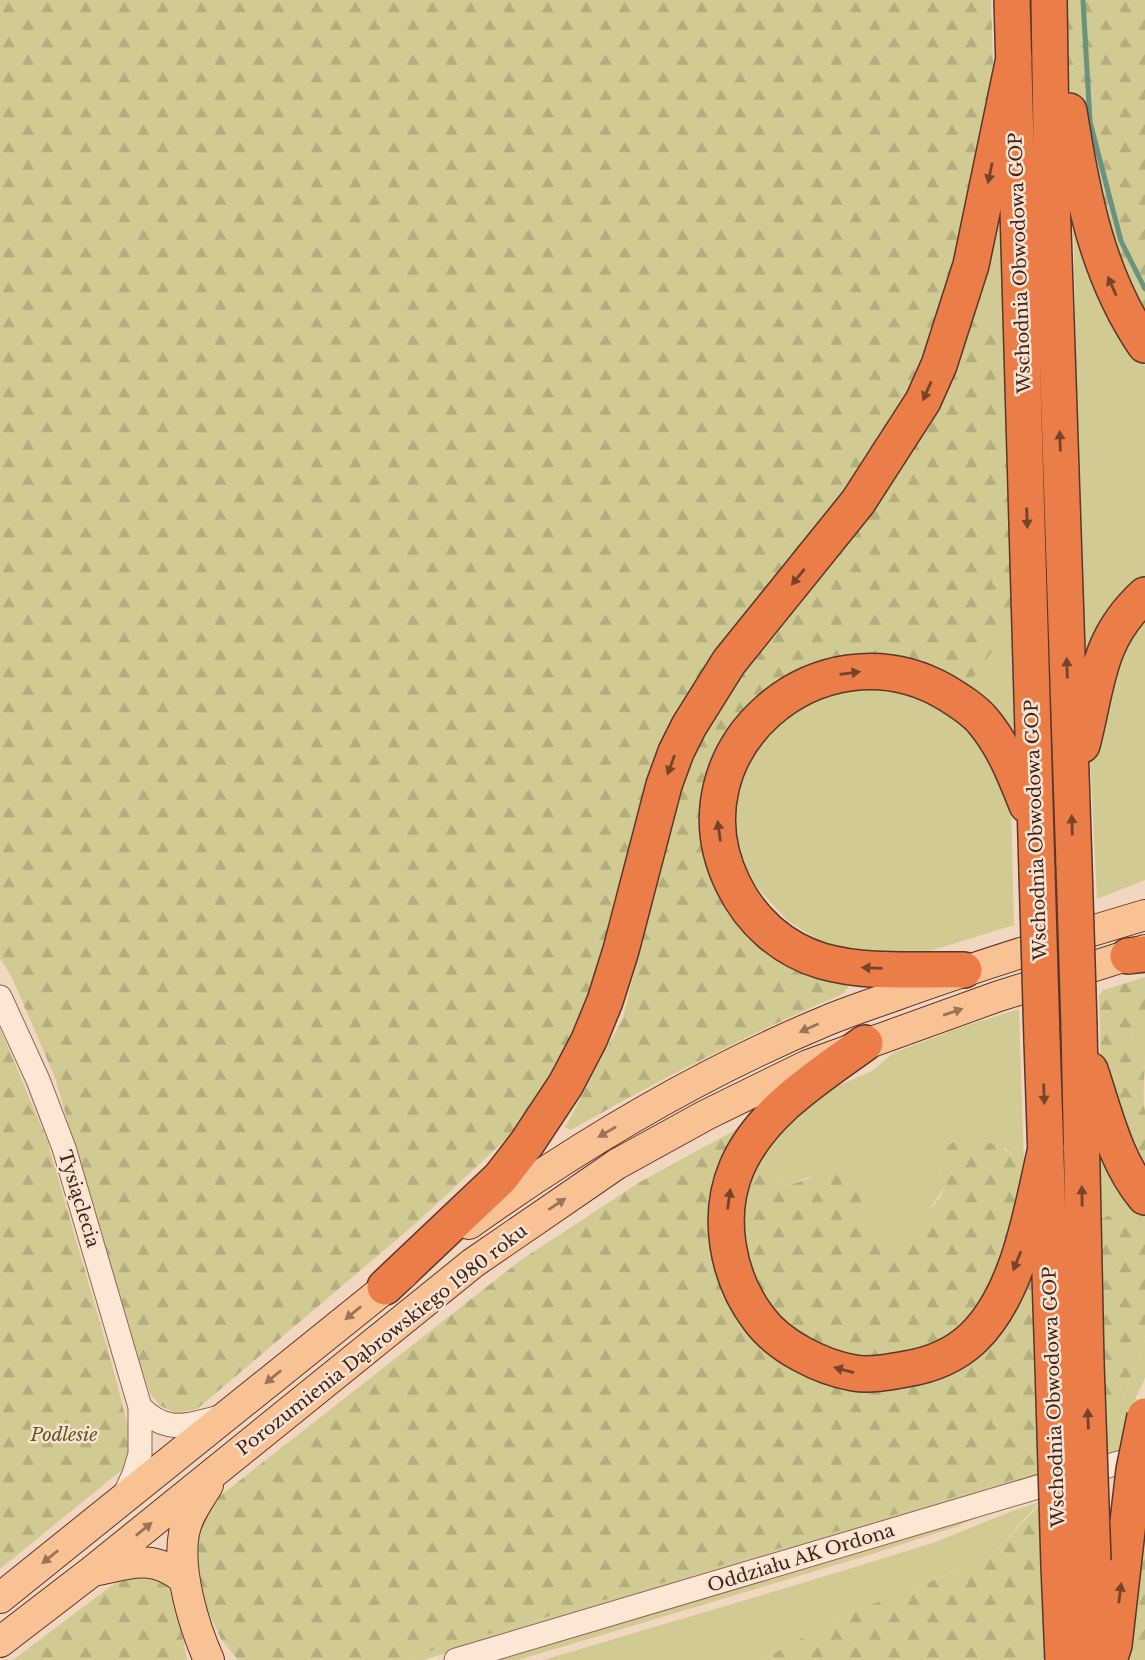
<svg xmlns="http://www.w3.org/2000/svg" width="1145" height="1660" font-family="'Libre Baskerville',serif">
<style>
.grass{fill:#d1ca93}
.forest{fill:url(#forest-firs)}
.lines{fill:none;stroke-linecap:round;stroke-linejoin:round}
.stream{stroke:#69937f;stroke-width:5}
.minor-casing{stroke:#8d6656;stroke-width:25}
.major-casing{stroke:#5a362b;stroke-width:32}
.highway-casing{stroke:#5a362b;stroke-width:38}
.minor{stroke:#fce7d4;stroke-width:23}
.major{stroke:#f9c294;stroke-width:30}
.highway{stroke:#ea7d48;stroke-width:35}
.highway-bridge-casing{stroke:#5a362b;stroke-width:38;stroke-linecap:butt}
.highway-bridge{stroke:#ea7d48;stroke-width:35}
.oneway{fill:#78432b}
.oneway2{fill:#9a7358}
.labels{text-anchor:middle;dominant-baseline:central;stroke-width:5;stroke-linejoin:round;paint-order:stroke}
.street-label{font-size:18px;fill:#3b241c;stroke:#f9e3d0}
.park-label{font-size:18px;font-style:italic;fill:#585920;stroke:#f9e3d0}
</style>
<defs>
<pattern id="forest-firs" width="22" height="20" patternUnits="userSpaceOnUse" patternTransform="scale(1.75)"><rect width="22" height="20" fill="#d1ca93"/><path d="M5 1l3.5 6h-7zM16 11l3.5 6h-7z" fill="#b4ad7e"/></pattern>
</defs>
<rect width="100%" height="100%" fill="#f2d7c0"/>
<path class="grass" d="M1001,167L1009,311L967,323Z
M1070,194L1122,329L1145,366V577L1134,585L1081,690L1074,249Z
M1145,609V880L1097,899L1090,758L1098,704Z
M1013,623L1023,749L964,690Z
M850,683L923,693L971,728L1011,803L1014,925L917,955H891L844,949L815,938L788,921L748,878L729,827L734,776L776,715Z
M1019,1009L1024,1163L1005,1148L940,1170L946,1183C939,1198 911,1237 896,1244C887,1248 877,1244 868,1242L862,1229L863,1190L809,1177L789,1185L774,1178L757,1156L780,1126L821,1093L872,1071L893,1053L962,1027Z
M1145,1025V1058C1136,1050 1131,1044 1131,1032L1138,1026Z
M1097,1135L1145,1212V1222C1128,1211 1119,1210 1101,1219Z
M1145,1340V1378L1136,1397L1123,1448L1105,1453L1103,1415H1119L1128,1385Z
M1039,1472V1477L423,1660H400Z
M1040,1502L989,1558L840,1617L762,1660H543C670,1622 799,1585 926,1545C965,1532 1001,1513 1040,1502Z
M995,1510L958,1526L869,1555L518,1660H488Z"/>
<path class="forest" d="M0,0H991L993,63L989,118L960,258L915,380L866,463L752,607L581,1026L527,1117L504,1141L415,1224L197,1409L175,1413L159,1405L150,1393L141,1369L54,1075L12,978L0,958Z
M1062,0H1145V328L1077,138L1066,64Z
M1009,311L1013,623L964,690L805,671L771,687L753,703L707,855L843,977L849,986L843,994C750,1033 659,1080 571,1130L565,1128L623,1017L678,796L699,731L967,323Z
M1145,977V1025L1138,1026L1131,1032C1131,1044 1136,1050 1145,1058C1145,1072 1142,1099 1145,1111V1179L1101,1063L1099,995L1104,990Z
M0,1028L47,1140L108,1350L129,1430L130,1445L123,1469L0,1569Z
M750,1125L736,1153L743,1314L905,1385L1035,1253L1039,1472L400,1660H238L221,1639L203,1601L192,1549L206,1507L521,1260L640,1182L737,1129Z
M973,1139C995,1143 1007,1149 1024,1163V1180L990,1301L935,1348L857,1362L799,1336L765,1303L744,1261L743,1195L757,1156L774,1178L789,1185L829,1172H842L863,1190L862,1229L868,1242L886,1246L897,1243L910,1232L939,1199L946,1183C936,1164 939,1160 951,1143Z
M1116,1212L1134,1215L1145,1222V1340L1128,1385L1119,1416L1103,1415L1101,1219Z
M1145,1491V1660H1128V1646Z
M1041,1503L1044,1660H762L840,1617L989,1558Z
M148,1572L170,1586L175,1596L187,1660H13L127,1574Z"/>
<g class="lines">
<path class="stream" d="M1083,0L1090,122L1121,241L1145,289"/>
<g class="minor-casing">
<path id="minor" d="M0,997L38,1080L64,1148L140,1407V1454L134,1474L123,1498
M140,1407C168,1436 189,1424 224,1416
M456,1660L1145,1455"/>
</g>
<g class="major-casing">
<path id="major" d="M469,1224C581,1144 700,1073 828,1020C852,1010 878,1002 902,993C982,964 1064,939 1145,915
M208,1485C199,1500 187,1516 184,1533C177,1571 194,1626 209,1660
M99,1570C133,1562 155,1555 184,1579
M0,1598L404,1273
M0,1642L91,1572L473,1263L617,1164L706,1115L808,1065L996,997L1145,950"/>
</g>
<g class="highway-casing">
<path id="highway" d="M1012,0L1037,872
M1049,0L1052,198L1074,865
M1069,111C1082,194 1097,275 1145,345
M1082,745C1098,684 1096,640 1145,595
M1128,956L1145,954
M964,970C918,969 867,974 822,961C782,949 751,921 733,884C668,751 820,620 945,692C958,700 973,709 983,721C1004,746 1015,775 1027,805
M1079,1026L1086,1363
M1042,1040L1053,1365
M865,1043C818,1077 761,1112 737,1167C716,1216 727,1277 759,1319C779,1346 820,1367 854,1373C870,1376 890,1372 906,1369C931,1365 954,1356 973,1338C1020,1293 1032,1208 1046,1148
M1090,1070C1105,1114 1115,1161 1145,1197
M385,1287L500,1178L527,1143L566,1084L589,1040L605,1001L621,950L664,785L676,752L689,726L729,662L858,502L923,401L939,365L971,265L1014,58
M1093,1561L1095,1650
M1059,1566L1063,1660
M1109,1660L1114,1645L1128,1522"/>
</g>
<use href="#minor" class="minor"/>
<use href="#major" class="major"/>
<use href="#highway" class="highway"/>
<g class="highway-bridge-casing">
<path id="highway-bridge" d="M1074,865L1079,1026
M1037,872L1042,1040
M1086,1363L1093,1561
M1053,1365L1059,1566
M1128,1522L1134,1470L1145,1416"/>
</g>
<use href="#highway-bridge" class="highway-bridge"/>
</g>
<defs><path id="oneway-solid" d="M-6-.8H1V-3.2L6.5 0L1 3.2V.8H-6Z" transform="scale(1.75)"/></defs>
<g class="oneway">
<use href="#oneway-solid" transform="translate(990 173) rotate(102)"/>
<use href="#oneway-solid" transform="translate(1112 286) rotate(-114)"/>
<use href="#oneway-solid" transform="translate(927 391) rotate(114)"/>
<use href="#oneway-solid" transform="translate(1060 441) rotate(-92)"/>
<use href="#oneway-solid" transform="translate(1027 518) rotate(88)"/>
<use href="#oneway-solid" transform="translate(798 577) rotate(129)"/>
<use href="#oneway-solid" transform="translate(1067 668) rotate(-92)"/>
<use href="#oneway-solid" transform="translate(850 673) rotate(-7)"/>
<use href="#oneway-solid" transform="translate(671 765) rotate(110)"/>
<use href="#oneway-solid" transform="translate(1072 825) rotate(-92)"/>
<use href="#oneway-solid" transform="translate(719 831) rotate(-98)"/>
<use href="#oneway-solid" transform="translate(872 968) rotate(-178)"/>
<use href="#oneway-solid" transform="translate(1044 1094) rotate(88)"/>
<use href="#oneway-solid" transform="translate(1082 1196) rotate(-91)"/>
<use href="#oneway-solid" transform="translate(729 1199) rotate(-82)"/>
<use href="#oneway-solid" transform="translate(1017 1261) rotate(112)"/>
<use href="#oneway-solid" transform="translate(844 1370) rotate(-165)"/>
<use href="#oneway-solid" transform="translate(1088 1419) rotate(-92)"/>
<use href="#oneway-solid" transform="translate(1120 1593) rotate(-83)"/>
</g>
<g class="oneway2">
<use href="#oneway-solid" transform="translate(953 1012) rotate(-19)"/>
<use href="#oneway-solid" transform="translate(809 1028) rotate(156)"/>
<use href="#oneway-solid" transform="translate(607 1132) rotate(150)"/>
<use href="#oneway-solid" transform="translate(557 1204) rotate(-34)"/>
<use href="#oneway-solid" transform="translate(353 1313) rotate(141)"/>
<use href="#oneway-solid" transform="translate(273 1377) rotate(141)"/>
<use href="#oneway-solid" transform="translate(144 1529) rotate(-39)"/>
<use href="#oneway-solid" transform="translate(50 1557) rotate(141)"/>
</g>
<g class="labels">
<g class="street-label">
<text transform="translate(1020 263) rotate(-92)">Wschodnia Obwodowa GOP</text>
<text transform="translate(1036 830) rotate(-92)">Wschodnia Obwodowa GOP</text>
<text transform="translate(79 1199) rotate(73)">Tysiąclecia</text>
<text transform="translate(382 1340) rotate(-38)">Porozumienia Dąbrowskiego 1980 roku</text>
<text transform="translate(1054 1397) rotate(-92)">Wschodnia Obwodowa GOP</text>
<text transform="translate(801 1558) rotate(-17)">Oddziału AK Ordona</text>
</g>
<g class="park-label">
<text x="64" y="1435">Podlesie</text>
</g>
</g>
</svg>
